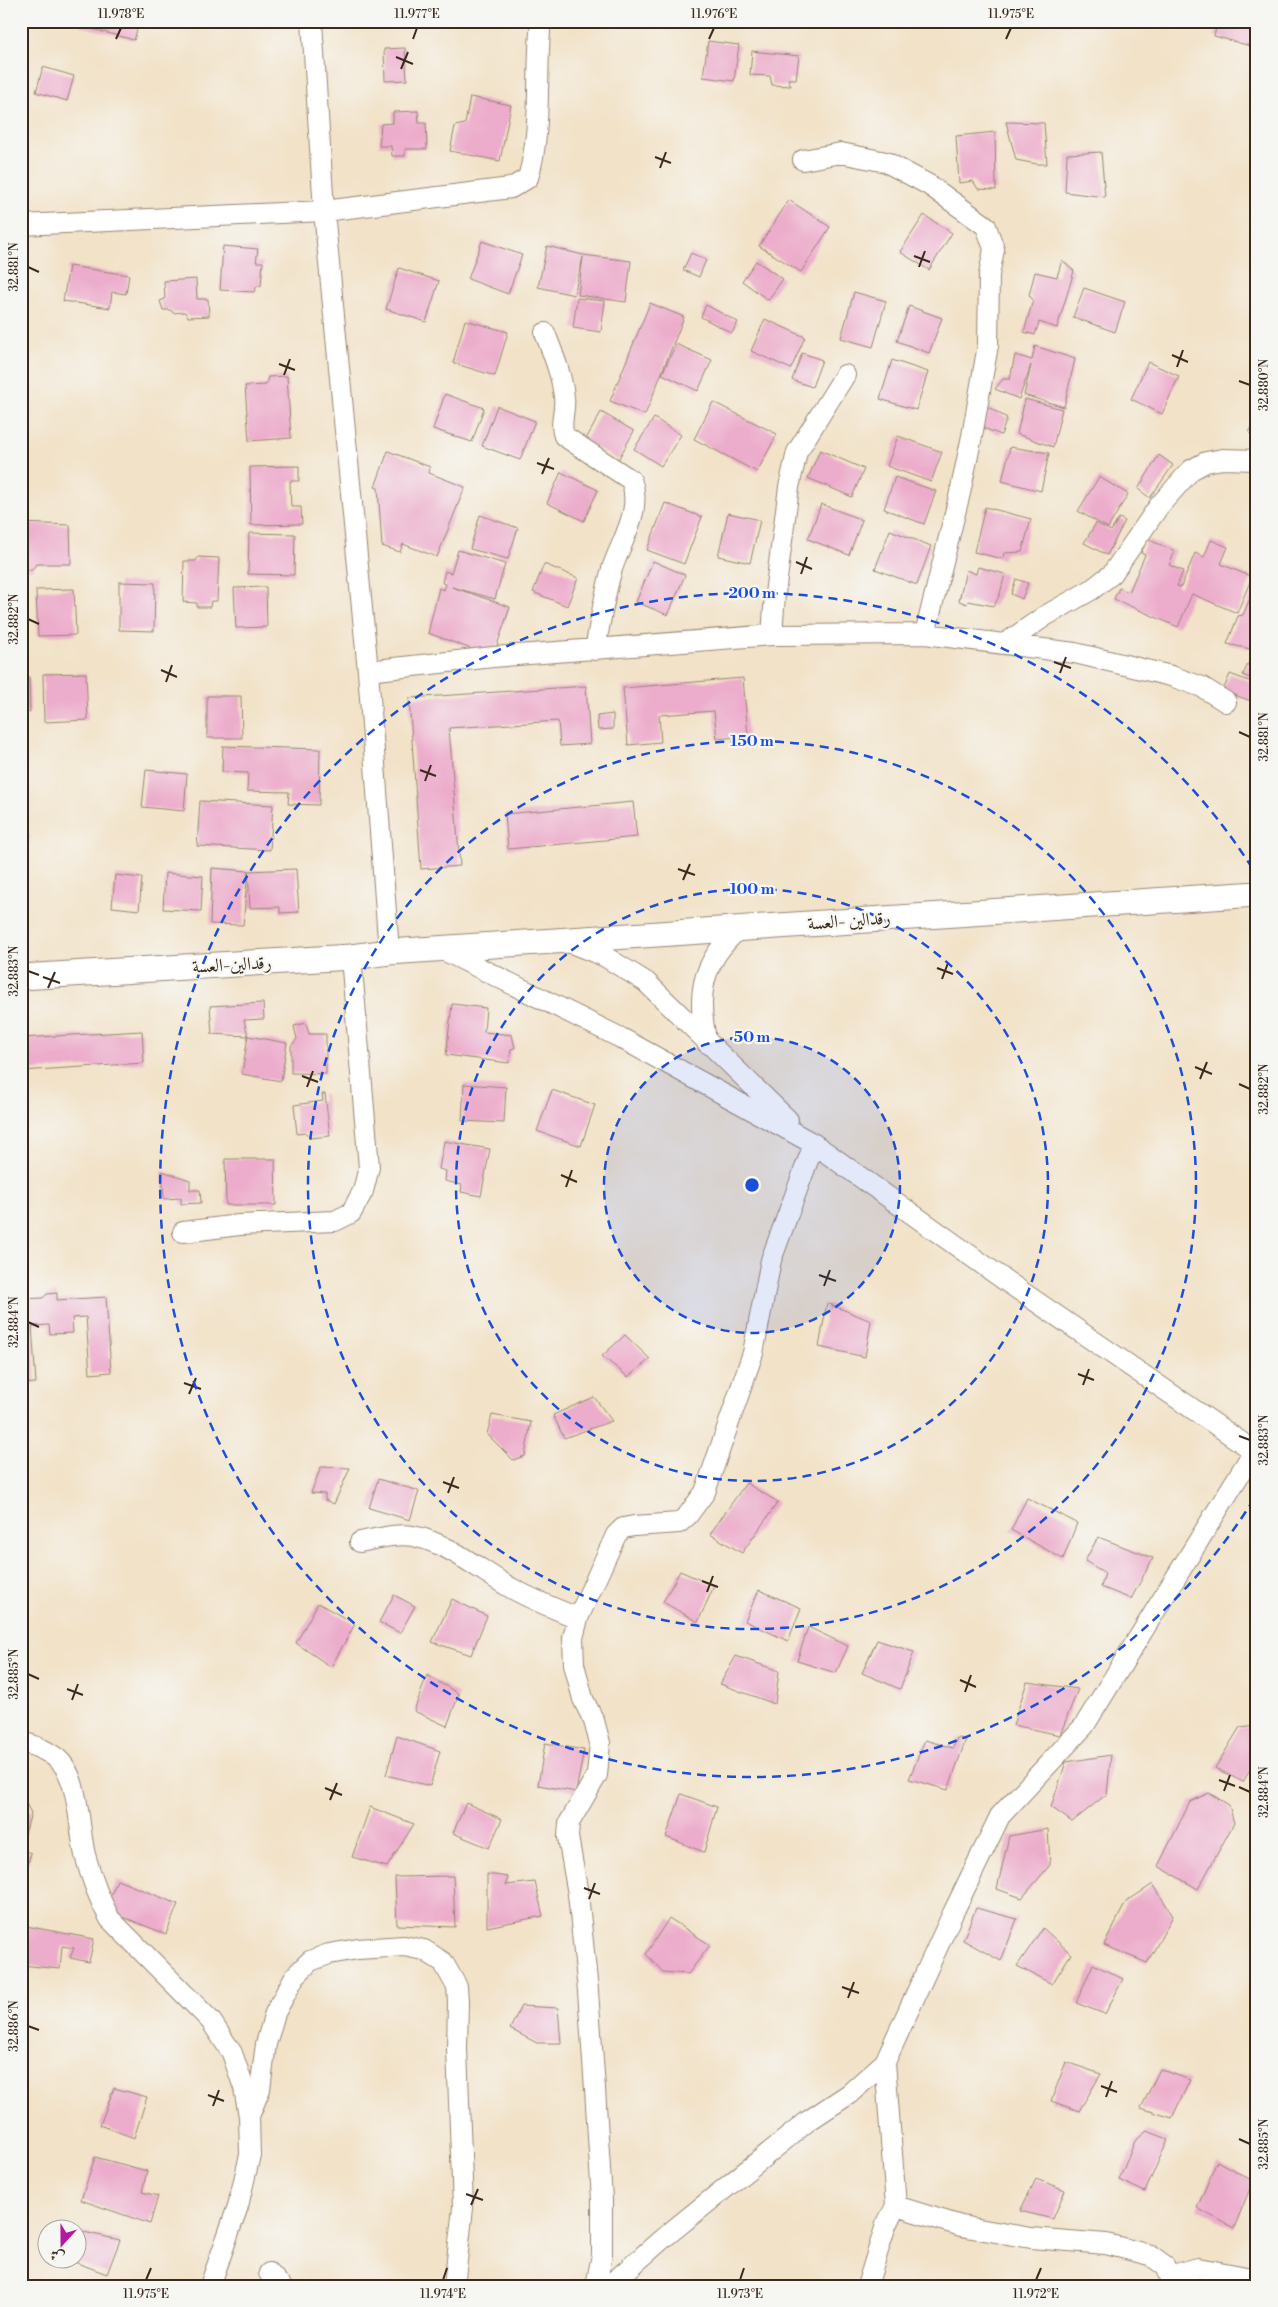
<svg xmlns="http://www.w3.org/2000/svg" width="1278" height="2307" font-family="'Libre Bodoni',Amiri,serif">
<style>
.building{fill:#ecaccb}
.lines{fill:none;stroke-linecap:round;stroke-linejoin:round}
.minor-casing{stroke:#968673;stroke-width:22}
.major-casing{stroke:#968673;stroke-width:27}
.minor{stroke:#fff;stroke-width:20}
.major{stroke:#fff;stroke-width:25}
.ticks{fill:none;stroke:#3b2a1e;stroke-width:2}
.ring{fill:none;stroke:#1d4ed8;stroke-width:2.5;stroke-dasharray:9 6}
.labels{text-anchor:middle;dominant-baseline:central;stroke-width:4.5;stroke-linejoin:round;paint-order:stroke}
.street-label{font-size:18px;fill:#3b2a1e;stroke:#f6f6f2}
.centre{fill:#1d4ed8;stroke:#f6f6f2;stroke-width:2.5}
.ring-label{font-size:15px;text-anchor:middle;font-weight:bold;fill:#1d4ed8;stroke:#f6f6f2;stroke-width:4.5;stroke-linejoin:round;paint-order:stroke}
.neatline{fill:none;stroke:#3b2a1e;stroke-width:2}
.ticks-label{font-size:12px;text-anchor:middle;fill:#3b2a1e}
</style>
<rect width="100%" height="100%" fill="#f6f6f2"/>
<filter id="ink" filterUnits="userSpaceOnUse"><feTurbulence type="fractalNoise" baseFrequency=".02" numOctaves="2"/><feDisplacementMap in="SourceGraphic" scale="10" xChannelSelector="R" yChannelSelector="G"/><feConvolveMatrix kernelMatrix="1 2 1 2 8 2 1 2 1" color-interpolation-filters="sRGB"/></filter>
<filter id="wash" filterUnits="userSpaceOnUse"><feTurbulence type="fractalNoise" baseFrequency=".0096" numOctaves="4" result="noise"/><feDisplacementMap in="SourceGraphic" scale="20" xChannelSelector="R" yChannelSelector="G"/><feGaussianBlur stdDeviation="1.12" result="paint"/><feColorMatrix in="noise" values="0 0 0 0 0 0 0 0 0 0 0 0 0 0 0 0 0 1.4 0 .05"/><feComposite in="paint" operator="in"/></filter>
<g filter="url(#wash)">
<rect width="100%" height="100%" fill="#f2e2c8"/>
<g id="blocks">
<path class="building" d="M82,21H121L138,26L134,40L81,26Z
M1218,21H1257L1254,47L1214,36Z
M708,41L739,45L734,81L703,77Z
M405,48L407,80L385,81L384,49Z
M752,51L799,56L796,79H788L791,86L772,85L770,76L750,75Z
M43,67L74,76L67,101L36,92Z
M470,97L511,105L500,161L450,151L455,126L465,124Z
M418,111L419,123H426L427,149H405V156H392L391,146H379L381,124L393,123V112Z
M1006,122L1044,123L1047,164H1037L1016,160Z
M995,132L996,190L978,189L973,181L959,183L956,136Z
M1101,152L1105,197L1065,192L1067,154Z
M789,200L830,227L801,272L759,246Z
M924,215L952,233L929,270L900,252Z
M482,241L522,255L508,294L468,279Z
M223,246L258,249L256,262H263L261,286H257L254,292L220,290Z
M547,246L583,255L631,261L626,302L578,295L583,257L574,295L538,287Z
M691,253L706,260L699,277L683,270Z
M1062,260L1074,271L1057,328L1039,322L1035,335L1024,332L1033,300L1029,295L1035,272L1057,277Z
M756,261L783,279L768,300L742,281Z
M69,266L129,275L126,294L112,292L110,308L63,301Z
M399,268L439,281L426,322L386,309Z
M196,279L197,299H208L209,316L188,317L185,312L173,313L171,310H163L160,301L165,299L164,281Z
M1084,288L1125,302L1115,332L1073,317Z
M854,292L886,301L873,347L841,338Z
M577,298L605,301L601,332L573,328Z
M650,303L684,317L645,415L610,401Z
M706,305L738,322L732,333L701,317Z
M909,306L942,318L929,353L897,341Z
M765,319L805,337L791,369L751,351Z
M465,320L508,332L495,376L453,363Z
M676,344L712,360L698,391L662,374Z
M1035,346L1075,359L1064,407L1024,395L1031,365L1019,399L995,389L1003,379H1010L1015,355L1032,360Z
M802,353L822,360L812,387L792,380Z
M892,360L928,372L916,410L880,399Z
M1148,362L1179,376L1162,414L1131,399Z
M287,376L291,438L249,441L245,386L266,385L268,377Z
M445,394L484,408L472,442L433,429Z
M1025,399L1062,409L1053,447L1017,434Z
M713,402L777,434L757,472L694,439Z
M497,406L535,421L520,460L482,446Z
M988,407L1007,418L1001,435L981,427Z
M601,412L634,431L618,460L585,441Z
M1257,417V437L1249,433Z
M654,418L681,435L661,466L634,449Z
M898,436L942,452L931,482L887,466Z
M1010,447L1049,453L1041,491L1002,481Z
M820,450L864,469L852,497L808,478Z
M388,451L430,467L429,473L465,487L437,557L403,544L400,552L382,546L378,488L375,487Z
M1159,455L1173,465L1150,498L1138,489Z
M299,466V481H290L291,507H301L302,524L251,525L250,467Z
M561,472L598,490L584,521L547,503Z
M895,477L936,491L924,524L884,509Z
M1099,477L1128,494L1108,528L1078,511Z
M665,503L702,517L684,564L647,550Z
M821,504L862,520L849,555L808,539Z
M985,507L1031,519L1022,552L1004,553L1003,559L974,552Z
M728,513L760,520L750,563L718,556Z
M480,515L518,528L508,559L470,549Z
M1119,518L1125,521L1107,555L1084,543L1096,523L1111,531Z
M21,523L70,525L71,564H36L32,570H21Z
M890,530L931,546L917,585L875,569Z
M249,533L295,534L294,575L248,574Z
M1147,539L1175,551L1169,565L1183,571L1177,586L1181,587L1195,553L1204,557L1211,540L1228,547L1221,564L1252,577L1237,613L1192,594L1178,627L1114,599L1119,588L1129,592L1145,555L1141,553Z
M458,550L505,564L495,599L452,587L510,607L493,657L428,633L439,588L444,590L446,584L442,583L445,571L451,573Z
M198,557L219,558L217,601H211L210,607H197V603L183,602L184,561H196Z
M653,561L685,575L668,615L636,602Z
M544,564L578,578L567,606L533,592Z
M978,567L1005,574L1000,594L994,606L968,601L967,604L959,601L966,570L976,574Z
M1016,579L1028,583L1022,599L1011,594Z
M119,582L155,583L154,631L119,630Z
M1257,582V644L1251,649L1227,644L1238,616L1243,615Z
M266,587L267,627L236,628L234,588Z
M74,589L76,635L38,636L36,590Z
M1257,644V681L1243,675Z
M86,673L88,720L44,722L43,674Z
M1230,674L1257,684V703L1223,691Z
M21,677H29L30,712H21Z
M743,678L748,736L717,739L714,711L659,715L661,742L628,745L623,688Z
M586,686L590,744L560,746L558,721L449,728L460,866L421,869L409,698Z
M207,696H241L242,738H207Z
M613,714V729L598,730L597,716Z
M223,746L320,749L319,805L288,804L289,792L247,791L248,773L222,772Z
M146,770L187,774L184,811L142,807Z
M200,801L273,805L270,850L197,846Z
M633,802L637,837L508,849L505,814Z
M21,833L30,835L22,880H21Z
M212,868L248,871L296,869L299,912L280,913V907L250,908L248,871L243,925L210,924Z
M165,873L203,876L201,911L163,909Z
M115,875L142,878L139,910L112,907Z
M263,1003L264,1019L244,1020L248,1036L212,1034L210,1006Z
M452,1004L486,1008L484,1032L512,1035L515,1048L511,1049L509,1063L446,1055Z
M306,1023L309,1034H326V1074L291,1073V1046L297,1039L294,1026Z
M142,1031L144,1063L21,1071V1038Z
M248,1036L287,1043L281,1081L242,1074Z
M464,1084L506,1087L504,1123L462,1121Z
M552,1090L595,1105L581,1146L537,1131Z
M322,1094H325L330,1136L310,1138L306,1133L297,1134L294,1105L323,1101Z
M444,1141L490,1149L481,1196L461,1192L462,1185L445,1181L446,1171L439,1169Z
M225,1159H275L276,1205H226Z
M162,1171L190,1180V1190H200L201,1203L181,1204V1198L164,1199Z
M57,1293V1300L106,1297L111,1372L90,1374L86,1317L72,1318L73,1333L50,1334L49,1325L32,1326L36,1383L21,1384V1299L43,1298L47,1294Z
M827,1303L871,1321L865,1357L819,1347Z
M625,1335L650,1359L628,1377L602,1356Z
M594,1397L612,1421L564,1438L553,1415Z
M492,1415L531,1422L525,1456L513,1460L487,1434Z
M321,1467L350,1468L334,1504L325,1500V1494L311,1493Z
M378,1479L419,1491L410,1520L369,1508Z
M746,1483L778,1502L742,1553L710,1534Z
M1027,1498L1077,1523L1063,1559L1011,1530Z
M1098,1537L1153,1558L1131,1599L1101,1587L1105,1573L1085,1561Z
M680,1571L714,1586L698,1622L663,1602Z
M759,1590L801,1608L788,1641L745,1621Z
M394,1595L415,1606L400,1633L379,1622Z
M452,1599L487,1616L471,1655L432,1642Z
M318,1603L355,1624L331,1667L296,1643Z
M808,1627L848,1646L836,1673L797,1661Z
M877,1640L914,1652L900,1689L862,1673Z
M736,1656L779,1671L775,1704L720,1684Z
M427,1675L459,1694L447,1726L414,1711Z
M1027,1682L1078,1689L1060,1735L1013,1725Z
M1257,1725V1757L1243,1782L1215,1768L1240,1727Z
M397,1736L440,1751L430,1786L386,1775Z
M957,1738L966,1739L948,1790L909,1779L925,1740L953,1748Z
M545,1743L584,1750L576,1792L538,1785Z
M1111,1755L1107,1794L1072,1822L1051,1807L1066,1762Z
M1209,1793L1229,1805L1234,1823L1198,1889L1158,1866L1190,1802Z
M21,1794L31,1813L22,1844H21Z
M681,1794L717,1807L704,1852L666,1837Z
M466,1803L502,1819L489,1848L453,1833Z
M370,1807L414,1824L387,1867L352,1857Z
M1048,1829L1050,1865L1022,1898L997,1889L1009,1836Z
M21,1850L31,1853L22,1884H21Z
M487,1874L508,1877L506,1885L535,1882L543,1916L487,1927Z
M453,1876L455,1927L397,1925L395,1877Z
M117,1880L178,1904L166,1934L105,1910Z
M1153,1884L1173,1916L1147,1963L1104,1945L1126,1902Z
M976,1908L1017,1919L1001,1961L963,1940Z
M669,1918L710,1945L688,1974L663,1972L646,1954Z
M21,1925L94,1939L89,1962L70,1958L74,1948L62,1946L60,1969L21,1965Z
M1043,1928L1071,1954L1052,1984L1017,1966Z
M1093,1964L1123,1979L1105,2014L1076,2003Z
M521,2006L558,2008L561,2043H537L510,2029Z
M1066,2062L1101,2074L1079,2111L1051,2101Z
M1160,2069L1190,2080L1172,2118L1141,2108Z
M114,2088L147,2097L134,2138L100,2125Z
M1147,2131L1168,2139L1145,2192L1119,2180L1135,2141Z
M95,2157L147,2171L142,2192L158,2196L150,2224L81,2200Z
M1217,2161L1253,2181L1234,2228L1197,2208Z
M1036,2179L1065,2190L1053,2219L1020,2211Z
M79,2231L120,2240L107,2274L69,2260H78Z"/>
</g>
</g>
<g filter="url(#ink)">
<use href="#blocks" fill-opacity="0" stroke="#968673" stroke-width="1"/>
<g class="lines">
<g class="minor-casing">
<path id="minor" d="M312,21L324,211L368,671L389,952
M803,160L841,153L886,162L929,185L986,226L994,249L989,275L988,345L972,436L960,493L925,634
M21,225L324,211L511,188L528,178C543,128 535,73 541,21
M545,333C553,354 562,375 564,397C566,411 559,423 564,436L631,480C643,510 621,541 612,569C604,596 600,623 595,650
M772,635L775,594L789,487L797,452L845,375
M1006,643L1045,616L1091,590L1112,574L1159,506L1191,470L1206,462L1223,459L1257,460
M368,671L493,657L772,635L925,634L1075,653L1171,676L1202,687L1226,702
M566,941L604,956L646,982L788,1120
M441,949L621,1038L814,1144L1006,1281L1257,1453
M707,1043C696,996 701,962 739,929
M183,1232L239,1225L335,1221L351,1213L363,1191L369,1167L351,957
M360,1542C377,1539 396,1533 413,1536C449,1543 481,1571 511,1588C533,1600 555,1609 578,1618
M21,1742C35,1745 56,1754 64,1766C79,1787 79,1829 85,1855C91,1877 99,1899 110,1919L211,2021L232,2053L244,2088L249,2116L250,2155L238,2206L210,2286
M249,2116L260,2089L266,2044L275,2013L295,1976L310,1961L329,1954L358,1949L404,1946L424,1950L443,1962L457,1987L458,2001L457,2049L463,2208L454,2286
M896,2206L961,2226L1031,2238L1106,2244L1150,2255L1164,2265L1169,2276L1171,2286
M269,2273L281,2286
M1169,2276L1198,2268L1257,2279
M596,2286L602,2255V2200L595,2089L588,1991L578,1894L568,1837L569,1823L597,1775L600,1743L594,1721L583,1699L574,1664L573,1638L578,1618L616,1535L623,1528L634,1526L679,1523L688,1515L705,1492L753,1353L771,1260L814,1144
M609,2286L661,2240L808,2121L849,2094L885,2062L953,1913L1000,1816L1084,1726L1254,1451
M867,2286L886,2225L896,2206L885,2062"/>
</g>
<g class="major-casing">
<path id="major" d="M21,977L351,957L389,952L1257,894"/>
</g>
<use href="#minor" class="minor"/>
<use href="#major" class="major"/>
</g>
</g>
<path class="ticks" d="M116,39L121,28M413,39L417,28M709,39L714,28M1006,39L1011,28M396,57L413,64M401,69L408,52M655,157L671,163M660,168L666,152M914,256L930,262M28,267L39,272M919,267L925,251M1172,355L1188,362M279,364L295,370M1177,367L1183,350M284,375L290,359M1239,381L1250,385M537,463L554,469M542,474L549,458M796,562L812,569M801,574L807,557M28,619L39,624M1054,662L1071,668M161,670L177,677M1060,673L1066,657M166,682L172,665M1239,732L1250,737M420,770L436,776M425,781L431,765M678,869L695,875M683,880L690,864M937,968L953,974M28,971L39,975M43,977L60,983M942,979L948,963M48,988L55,972M1195,1067L1212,1074M302,1076L318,1082M1200,1079L1207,1062M1239,1084L1250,1089M307,1087L313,1071M561,1175L577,1182M566,1187L572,1170M819,1275L836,1281M824,1286L830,1270M28,1322L39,1327M1078,1374L1094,1380M184,1383L201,1389M1083,1385L1089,1369M189,1394L196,1378M1239,1436L1250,1440M443,1482L459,1488M448,1493L454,1477M702,1581L718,1587M707,1592L713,1576M28,1674L39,1679M960,1680L976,1687M67,1689L83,1695M965,1692L971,1675M72,1700L78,1684M1219,1780L1235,1786M1239,1787L1250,1792M325,1788L342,1795M1224,1791L1230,1775M330,1800L337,1783M584,1888L600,1894M589,1899L595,1883M842,1987L859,1993M848,1998L854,1982M28,2026L39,2030M1101,2086L1117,2092M208,2095L224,2101M1106,2097L1112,2081M213,2106L219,2090M1239,2139L1250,2144M466,2194L483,2200M471,2205L478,2189M146,2280L151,2268M443,2280L447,2268M740,2280L744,2268M1036,2280L1041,2268"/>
<circle cx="752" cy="1185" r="148" fill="#1d4ed8" fill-opacity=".12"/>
<g class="ring">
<circle cx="752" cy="1185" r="148"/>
<circle cx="752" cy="1185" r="296"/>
<circle cx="752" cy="1185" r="444"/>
<path d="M1254 1499A592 592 0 1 1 1254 871"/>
</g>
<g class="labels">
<g class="street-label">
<text transform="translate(849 921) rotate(-4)">رقدالين -العسة</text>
<text transform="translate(232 965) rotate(-3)">رقدالين-العسة</text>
</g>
</g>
<circle cx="752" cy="1185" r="8" class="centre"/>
<g class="ring-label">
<text x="752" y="598">200 m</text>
<text x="752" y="746">150 m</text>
<text x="752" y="894">100 m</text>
<text x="752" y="1042">50 m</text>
</g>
<rect width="1278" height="2307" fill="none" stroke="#f6f6f2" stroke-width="55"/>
<g transform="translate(62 2244) rotate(201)"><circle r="24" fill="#f6f6f2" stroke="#aba49d"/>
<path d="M0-4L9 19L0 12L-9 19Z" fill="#b5179e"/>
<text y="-8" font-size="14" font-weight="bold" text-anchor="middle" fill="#3b2a1e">ش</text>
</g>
<rect x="28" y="28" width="1222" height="2252" class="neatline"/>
<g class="ticks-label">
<text x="121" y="18">11.978°E</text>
<text x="417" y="18">11.977°E</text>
<text x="714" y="18">11.976°E</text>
<text x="1011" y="18">11.975°E</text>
<text transform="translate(14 267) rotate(-90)" y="4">32.881°N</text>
<text transform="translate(1264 385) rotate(-90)" y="4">32.880°N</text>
<text transform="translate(14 619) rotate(-90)" y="4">32.882°N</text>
<text transform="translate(1264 737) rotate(-90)" y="4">32.881°N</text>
<text transform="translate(14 971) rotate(-90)" y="4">32.883°N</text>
<text transform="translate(1264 1089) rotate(-90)" y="4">32.882°N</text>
<text transform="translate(14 1322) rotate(-90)" y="4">32.884°N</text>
<text transform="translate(1264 1440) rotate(-90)" y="4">32.883°N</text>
<text transform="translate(14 1674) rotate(-90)" y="4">32.885°N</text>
<text transform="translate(1264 1792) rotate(-90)" y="4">32.884°N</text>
<text transform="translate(14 2026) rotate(-90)" y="4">32.886°N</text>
<text transform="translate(1264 2144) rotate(-90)" y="4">32.885°N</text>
<text x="146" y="2298">11.975°E</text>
<text x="443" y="2298">11.974°E</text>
<text x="740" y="2298">11.973°E</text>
<text x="1036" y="2298">11.972°E</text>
</g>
</svg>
